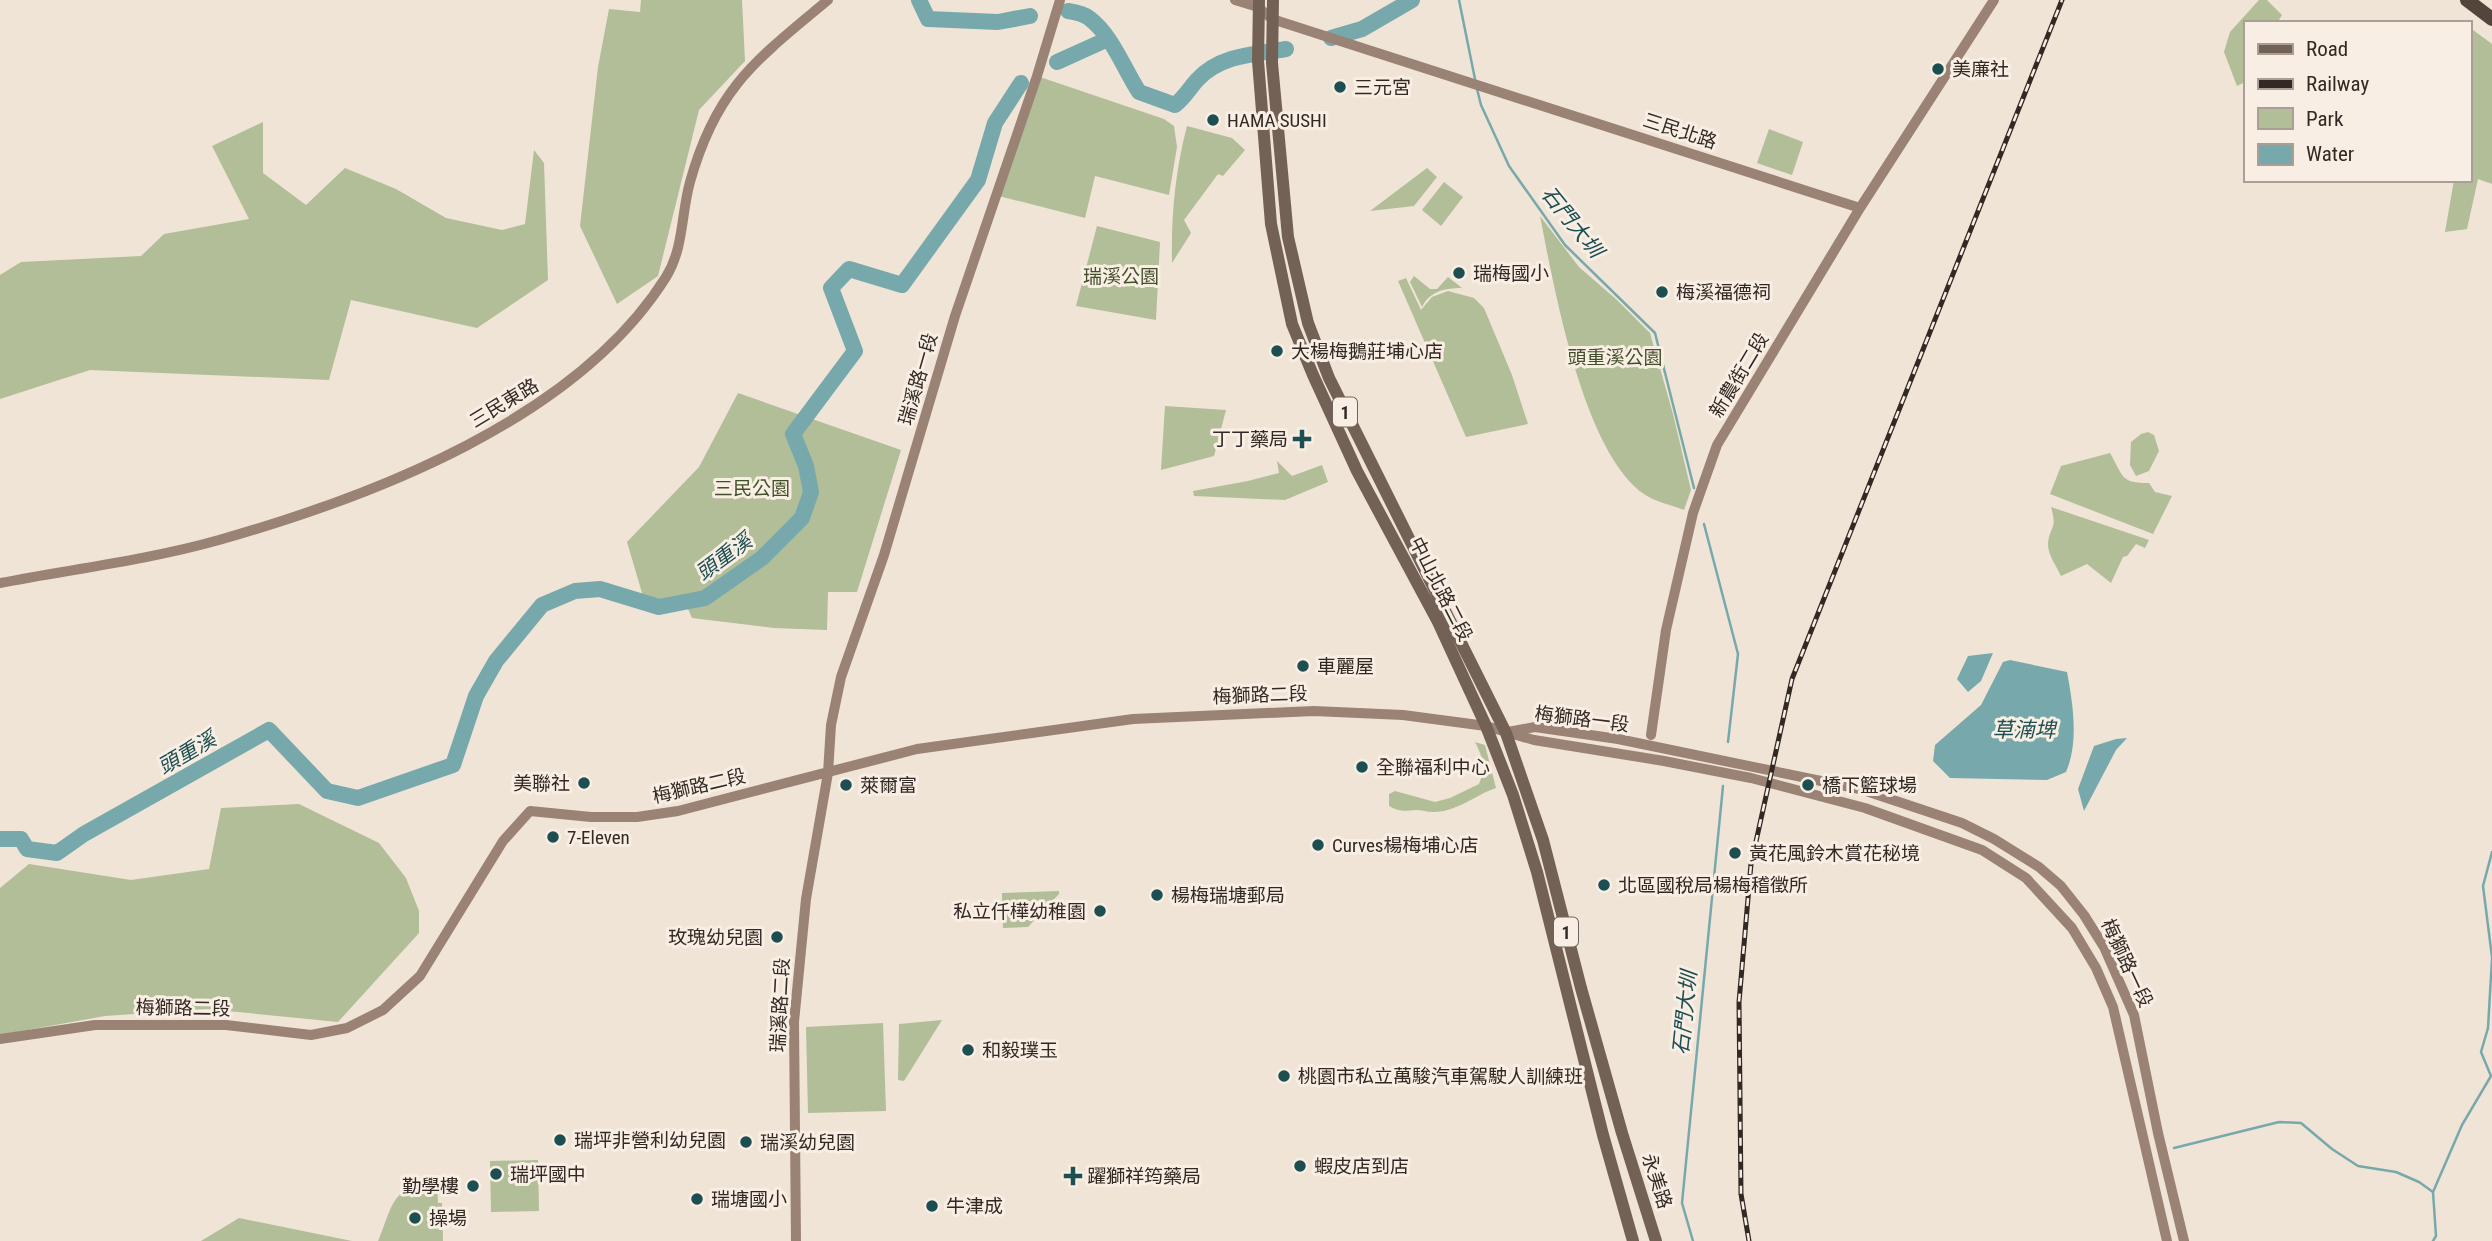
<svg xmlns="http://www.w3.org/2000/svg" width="2492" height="1241" font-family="'Roboto Condensed','Noto Sans TC',sans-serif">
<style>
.green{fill:#b1be98}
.water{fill:#77a9ac}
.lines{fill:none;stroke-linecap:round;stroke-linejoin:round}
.stream{stroke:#77a9ac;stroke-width:2.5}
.river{stroke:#77a9ac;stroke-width:16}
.secondary{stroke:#9a8375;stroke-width:10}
.primary{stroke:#746156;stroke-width:12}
.highway{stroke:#53443c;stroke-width:14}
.rail-casing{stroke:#322925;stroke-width:5}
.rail{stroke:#f8eee3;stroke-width:2.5;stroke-dasharray:8;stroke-linecap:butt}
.poi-dot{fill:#1c4e52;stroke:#f8eee3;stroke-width:2.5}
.labels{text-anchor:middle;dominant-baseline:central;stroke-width:6;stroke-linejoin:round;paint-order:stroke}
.shield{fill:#f8eee3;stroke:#6d645e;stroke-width:2}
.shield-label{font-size:18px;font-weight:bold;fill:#322925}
.poi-label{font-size:19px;fill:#322925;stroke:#f8eee3;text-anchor:start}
.street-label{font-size:19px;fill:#322925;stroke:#f8eee3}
.park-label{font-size:19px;fill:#41502a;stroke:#f8eee3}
.water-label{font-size:21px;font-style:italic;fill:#1c4e52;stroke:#f8eee3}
</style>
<rect width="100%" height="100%" fill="#f0e4d7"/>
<path class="green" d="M641,0H742L745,61L699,110L658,276L617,304L580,226L598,67L609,9L640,12Z
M2259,0H2267L2282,15L2277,23H2245V82L2237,86L2224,52L2230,32Z
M2469,27L2492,44V184L2478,179L2467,229L2445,232L2454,180H2469Z
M1037,76L1164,119L1174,126L1177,147L1169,195L1095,176L1085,218L995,195Z
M263,122V173L306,205L345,168L396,189L446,218L502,230L525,224L534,150L544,163L548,280L477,328L351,300L329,380L90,370L0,399V275L21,262L141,256L164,234L249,219L212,146Z
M1187,126L1232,138L1245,150L1223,176L1218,174L1184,220L1191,233L1172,263C1171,216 1175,172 1187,126Z
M1769,129L1803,142L1792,175L1757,163Z
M1427,168L1437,177L1414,206L1370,211Z
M1444,182L1463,197L1441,226L1422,210Z
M1540,216L1579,267L1617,300L1650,333L1673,414L1691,490L1684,510C1672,505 1655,502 1644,494C1583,452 1554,287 1540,216Z
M1097,226L1160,242L1156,320L1076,306Z
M1414,276L1430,289H1437L1448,277L1462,288C1445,288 1430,291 1422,307L1410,282Z
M1406,278L1421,310L1432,297L1448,291L1474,298L1484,308L1512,375L1528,424L1466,437L1398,281Z
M738,393L901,450L857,592H828L827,630L774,628L692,618L685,602L659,607L645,603L627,542L699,467Z
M1165,406L1226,410L1214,456L1161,470Z
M2148,432L2154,435L2159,451L2149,471L2136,476L2130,465L2131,442L2141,434Z
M2110,453C2124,477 2120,483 2149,483L2155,492L2172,496L2153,534L2050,494L2061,466Z
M1277,461L1292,476L1322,465L1328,482L1285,500L1194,496L1193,491L1248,481L1279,473Z
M2051,507L2149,540L2145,548L2136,544L2127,556L2123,557L2111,583L2087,564L2061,576C2057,567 2048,555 2048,545C2049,526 2058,531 2051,507Z
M1475,742L1485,745L1496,788C1475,795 1457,812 1433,812C1427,812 1422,810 1416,810C1406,811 1399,812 1389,806V794L1395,791L1435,802L1450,798L1479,784C1486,767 1483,758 1475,742Z
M299,804L379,843L406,878L419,911V933L338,1022L207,1009L105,1016L0,1035V888L29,864L131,880L209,869L221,808Z
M1059,891V894L1028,927L1003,928L1002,893Z
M942,1020L904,1081L898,1080L899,1024Z
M883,1023L886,1111L808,1113L806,1027Z
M538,1160L539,1211L491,1212L490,1161Z
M433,1181L437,1185L438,1203H442L443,1241H378C393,1206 390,1188 433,1181Z
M239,1218L352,1241H201Z"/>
<path class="water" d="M1993,653L1981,681L1968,692L1957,679L1968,656Z
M2010,660L2067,672C2073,704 2079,742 2066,772L2047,780L1950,778L1933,761L1935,745L1981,705L2003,662Z
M2127,738L2116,750L2084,811L2078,789L2094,746L2116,739Z"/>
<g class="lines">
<path class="stream" d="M1459,0L1475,79
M1477,89L1481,105L1509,166L1565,245L1655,333L1694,488
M1704,524L1738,654L1728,742
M2492,852L2483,886L2492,957
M2174,1148L2279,1122L2301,1123L2332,1149L2358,1166L2396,1172L2419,1182L2433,1192
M1693,1241L1682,1203L1723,786
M2433,1241L2436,1236L2433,1192L2462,1125L2491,1076L2481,1052L2488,1028L2492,959"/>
<path class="river" d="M919,0L928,19L998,22L1030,16
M1068,11C1075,12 1084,14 1089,18C1112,35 1124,69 1139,92L1175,105C1185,97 1189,89 1197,80C1220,55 1255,54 1286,49
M1331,38L1362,29L1412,0
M1057,62L1108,39
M0,839H21L27,849L57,853L84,834L269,730L327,791L358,798L453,765L476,696L496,661L542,605L575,591L600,589L659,607L705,598L762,558L802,518L811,492L806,466L793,434L855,351L831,288L849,269L902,285L978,180L995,123L1021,83"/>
<path class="secondary" d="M1235,0L1258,7L1272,19L1860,208
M0,583C73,569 148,560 219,540C374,496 577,419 666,277C684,248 681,214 690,182C716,88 756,60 828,0
M1508,732L1535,727L1618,739L1860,789L1962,823L1994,839L2039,867L2061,886L2084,915L2104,947L2134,1015L2158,1133L2184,1241
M1651,735L1666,630L1693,513L1717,445L1860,208L1994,0
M0,1039L95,1025H226L311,1035L347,1028L383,1010L420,976L503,841L530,811L591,817H637L678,811L917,749L1133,719L1314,711L1403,715L1486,726L1534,740L1664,761L1751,778L1865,808L1982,850L2026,878L2072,928L2096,968L2113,1007L2167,1241
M796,1241L794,1022L806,899L828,773L831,725L841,677L884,555L955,316L1037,76L1060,0"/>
<path class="primary" d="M1259,0L1258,61L1271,224L1292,324L1313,375L1357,471L1438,622L1486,726L1513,795L1537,872L1603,1135L1633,1241
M1273,0L1272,63L1288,237L1308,323L1329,378L1506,733L1543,840L1581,988L1622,1133L1656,1241"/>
<path class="highway" d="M2467,0L2492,19"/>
<g class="rail-casing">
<path id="rail" d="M1749,1241L1741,1194L1739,1002L1751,864L1792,679L2062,0"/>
</g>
<use href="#rail" class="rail"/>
</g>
<g class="poi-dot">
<circle cx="1938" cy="69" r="7"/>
<circle cx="1340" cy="87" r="7"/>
<circle cx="1213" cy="120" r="7"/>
<circle cx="1459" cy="273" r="7"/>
<circle cx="1662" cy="292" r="7"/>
<circle cx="1277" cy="351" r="7"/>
<path d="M1298.5 428.5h7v7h7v7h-7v7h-7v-7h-7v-7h7z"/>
<circle cx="1303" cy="666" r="7"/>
<circle cx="1362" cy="767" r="7"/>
<circle cx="584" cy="783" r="7"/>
<circle cx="846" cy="785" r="7"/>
<circle cx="1808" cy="785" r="7"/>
<circle cx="553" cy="837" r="7"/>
<circle cx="1318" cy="845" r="7"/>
<circle cx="1735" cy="853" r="7"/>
<circle cx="1604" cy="885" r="7"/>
<circle cx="1157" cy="895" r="7"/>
<circle cx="1100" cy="911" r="7"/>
<circle cx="777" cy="937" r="7"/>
<circle cx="968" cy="1050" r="7"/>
<circle cx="1284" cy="1076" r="7"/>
<circle cx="560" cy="1140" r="7"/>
<circle cx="746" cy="1142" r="7"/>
<circle cx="1300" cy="1166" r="7"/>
<circle cx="496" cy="1174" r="7"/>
<path d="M1069.5 1165.5h7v7h7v7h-7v7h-7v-7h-7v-7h7z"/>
<circle cx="473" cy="1186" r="7"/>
<circle cx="697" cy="1199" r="7"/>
<circle cx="932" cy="1206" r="7"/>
<circle cx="415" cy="1218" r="7"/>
</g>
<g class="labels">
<g class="shield">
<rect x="1333" y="397.5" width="24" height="29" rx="5"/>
<rect x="1554" y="917.5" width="24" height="29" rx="5"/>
</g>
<g class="shield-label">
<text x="1345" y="412">1</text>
<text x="1566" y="932">1</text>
</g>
<g class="poi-label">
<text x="1952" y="69">美廉社</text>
<text x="1354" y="87">三元宮</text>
<text x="1227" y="120">HAMA SUSHI</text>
<text x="1473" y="273">瑞梅國小</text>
<text x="1676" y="292">梅溪福德祠</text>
<text x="1291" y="351">大楊梅鵝莊埔心店</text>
<text x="1288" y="439" text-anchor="end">丁丁藥局</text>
<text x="1317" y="666">車麗屋</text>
<text x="1376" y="767">全聯福利中心</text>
<text x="570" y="783" text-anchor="end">美聯社</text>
<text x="860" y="785">萊爾富</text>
<text x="1822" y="785">橋下籃球場</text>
<text x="567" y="837">7-Eleven</text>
<text x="1332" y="845">Curves楊梅埔心店</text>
<text x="1749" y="853">黃花風鈴木賞花秘境</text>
<text x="1618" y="885">北區國稅局楊梅稽徵所</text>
<text x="1171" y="895">楊梅瑞塘郵局</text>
<text x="1086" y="911" text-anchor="end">私立仟樺幼稚園</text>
<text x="763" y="937" text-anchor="end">玫瑰幼兒園</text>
<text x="982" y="1050">和毅璞玉</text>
<text x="1298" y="1076">桃園市私立萬駿汽車駕駛人訓練班</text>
<text x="574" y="1140">瑞坪非營利幼兒園</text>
<text x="760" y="1142">瑞溪幼兒園</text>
<text x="1314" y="1166">蝦皮店到店</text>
<text x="510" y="1174">瑞坪國中</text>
<text x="1087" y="1176">躍獅祥筠藥局</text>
<text x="459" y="1186" text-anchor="end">勤學樓</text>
<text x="711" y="1199">瑞塘國小</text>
<text x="946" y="1206">牛津成</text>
<text x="429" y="1218">操場</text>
</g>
<g class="street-label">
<text transform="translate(1680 131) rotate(18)">三民北路</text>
<text transform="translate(1739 375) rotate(-59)">新農街二段</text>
<text transform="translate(918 379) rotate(-74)">瑞溪路一段</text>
<text transform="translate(504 403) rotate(-31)">三民東路</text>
<text transform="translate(1441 589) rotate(63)">中山北路二段</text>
<text transform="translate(1260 695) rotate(-2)">梅獅路二段</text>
<text transform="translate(1582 719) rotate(7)">梅獅路一段</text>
<text transform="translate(699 786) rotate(-13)">梅獅路二段</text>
<text transform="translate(2127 963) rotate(65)">梅獅路一段</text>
<text transform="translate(780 1005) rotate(-87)">瑞溪路二段</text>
<text transform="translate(183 1008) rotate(1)">梅獅路二段</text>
<text transform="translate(1657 1181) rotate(72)">永美路</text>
</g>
<g class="park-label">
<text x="1121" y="276">瑞溪公園</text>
<text x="1615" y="357">頭重溪公園</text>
<text x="752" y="488">三民公園</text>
</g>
<g class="water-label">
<text transform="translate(1572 222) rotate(51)">石門大圳</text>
<text transform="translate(724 557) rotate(-36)">頭重溪</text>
<text x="2024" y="730">草湳埤</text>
<text transform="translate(187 753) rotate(-30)">頭重溪</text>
<text transform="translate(1685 1013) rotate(-84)">石門大圳</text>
</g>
</g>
<rect x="2244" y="21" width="228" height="161" fill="#f8eee3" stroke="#a99f97" stroke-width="2"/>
<rect x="2258" y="44" width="35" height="10" fill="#746156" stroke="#a99f97" stroke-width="2"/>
<text x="2306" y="56" font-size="21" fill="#322925">Road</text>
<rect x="2258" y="79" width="35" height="10" fill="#322925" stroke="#a99f97" stroke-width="2"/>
<text x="2306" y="91" font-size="21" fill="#322925">Railway</text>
<rect x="2258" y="108" width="35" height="21" fill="#b1be98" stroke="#a99f97" stroke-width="2"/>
<text x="2306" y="126" font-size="21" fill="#322925">Park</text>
<rect x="2258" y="144" width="35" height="21" fill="#77a9ac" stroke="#a99f97" stroke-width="2"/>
<text x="2306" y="161" font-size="21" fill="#322925">Water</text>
</svg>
